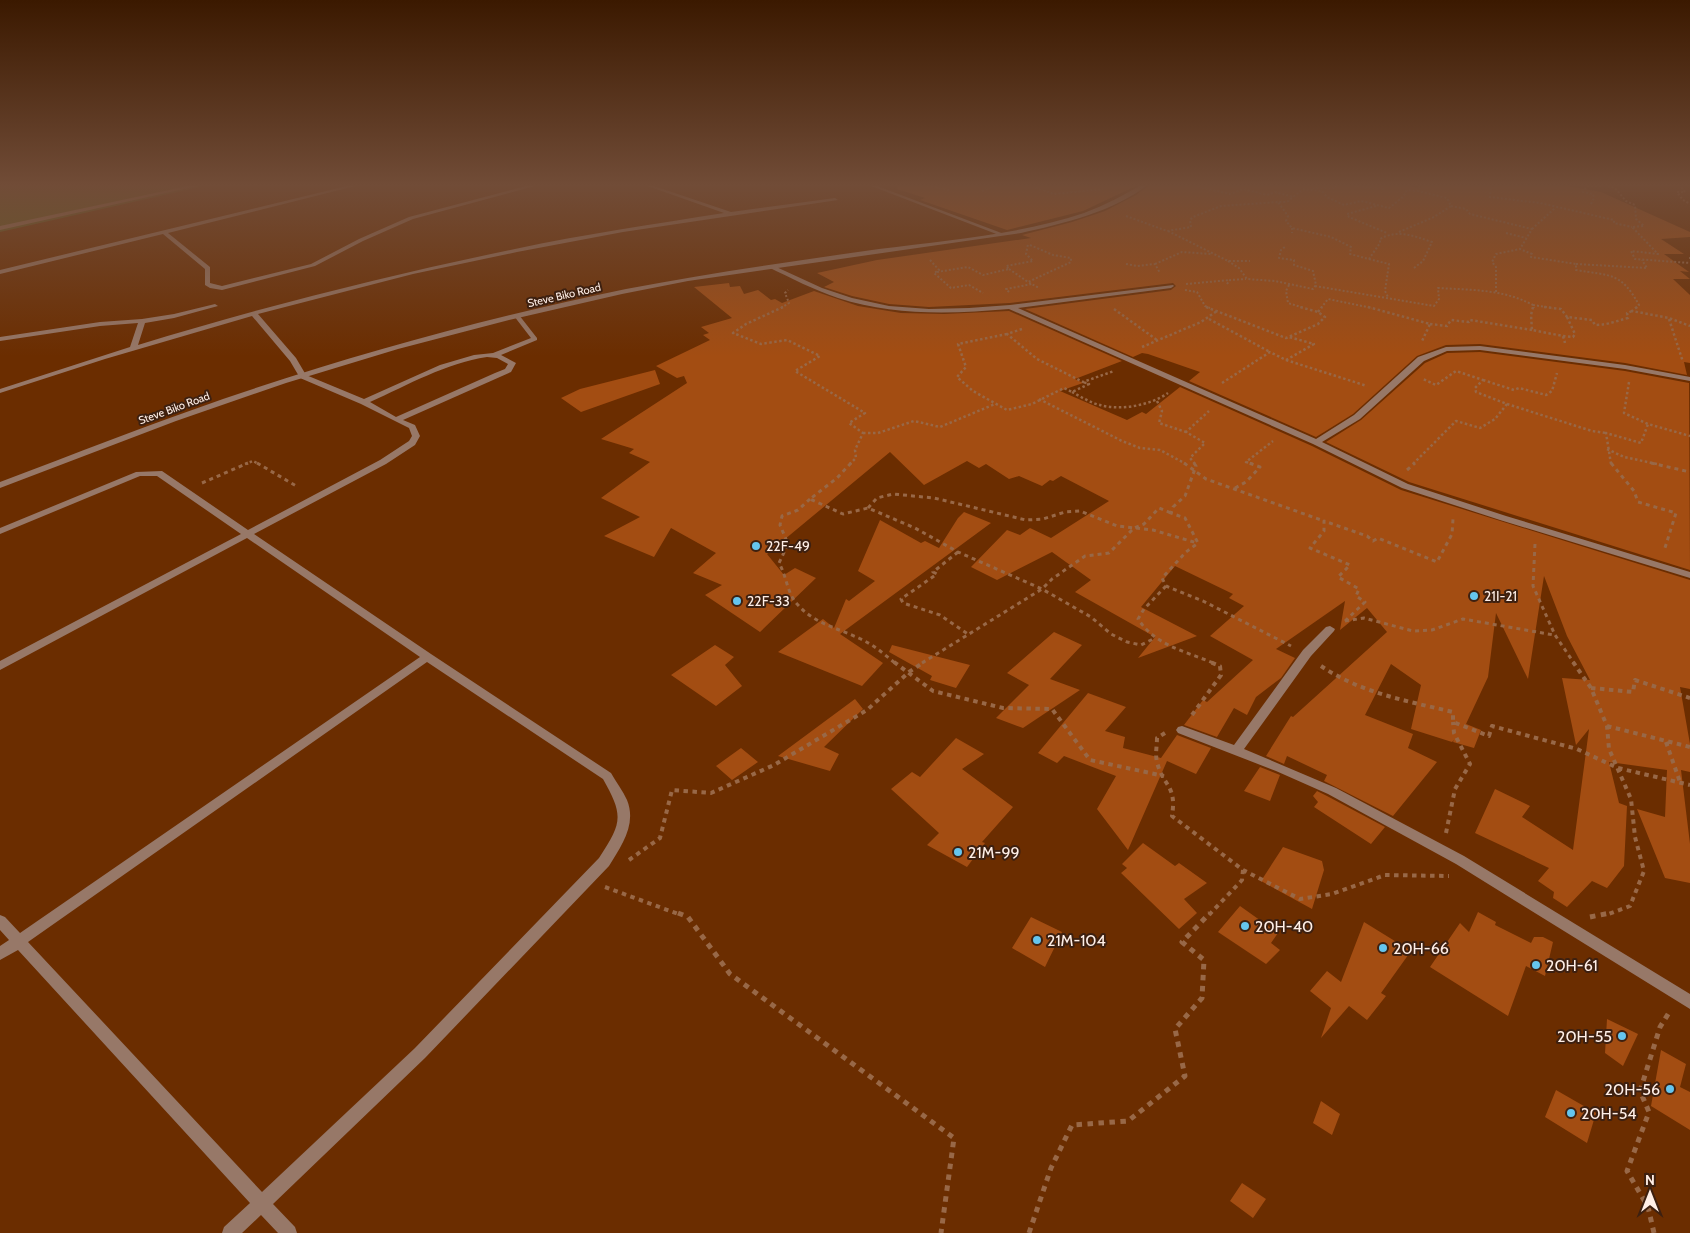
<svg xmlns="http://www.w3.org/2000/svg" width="1690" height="1233" font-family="Cabin,sans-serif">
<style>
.green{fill:#5d5d21}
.building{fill:#a34d12}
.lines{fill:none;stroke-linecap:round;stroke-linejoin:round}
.path-far4{stroke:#986847;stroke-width:2;stroke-dasharray:2 2;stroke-linecap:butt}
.path-far3{stroke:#986847;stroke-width:2.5;stroke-dasharray:2.5 2.5;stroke-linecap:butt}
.path-far2{stroke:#986847;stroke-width:3;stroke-dasharray:4 4;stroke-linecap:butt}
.path-far1{stroke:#986847;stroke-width:4;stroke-dasharray:4.5 4.5;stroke-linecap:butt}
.path{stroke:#986847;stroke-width:5;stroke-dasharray:5.5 5.5;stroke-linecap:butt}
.service{fill:#977868;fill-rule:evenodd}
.minor{fill:#977868;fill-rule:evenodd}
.tertiary{fill:#977868;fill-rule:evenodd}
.poi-dot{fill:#65c5ee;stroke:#3d2010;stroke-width:2}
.labels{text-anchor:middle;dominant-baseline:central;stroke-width:4;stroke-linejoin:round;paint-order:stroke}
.far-street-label{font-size:11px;fill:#ffefe7;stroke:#3d2010}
.poi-label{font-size:14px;fill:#ffefe7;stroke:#3d2010;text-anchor:start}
.near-poi-label{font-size:16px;fill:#ffefe7;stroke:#3d2010;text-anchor:start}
</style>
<rect width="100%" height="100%" fill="#6b2d00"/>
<path class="green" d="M0,184H213L0,232Z"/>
<path class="building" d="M898,184H1140L1083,211L1007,230L920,200L925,198L897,189Z
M1151,184H1395L1421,188V184H1474L1494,187L1493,184H1556L1601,192L1690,232V237L1661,239L1684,254H1664L1689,272L1680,271L1690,279H1673L1690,295V363L1684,362L1687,375L1625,363L1480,344L1446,345L1417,356L1353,414L1316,437L1189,381L1200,372L1148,354L1142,353L1133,357L1025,309L1171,290L1176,286L1173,283L1010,303L929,307L889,304L852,296L824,287L834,282L817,273L877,260L1031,238L1022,235L1072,222L1105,211L1136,195Z
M729,283L730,287L740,286L744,294L758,290L771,300L775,299L782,303L814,291L858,306L901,313L944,314L1009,311L1122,361L1075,379L1083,383L1060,391L1127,420L1142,412L1146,414L1180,387L1312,446L1401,490L1690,580V689L1680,687L1690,744V772L1681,770L1690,844V883L1665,878L1637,809L1665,817L1667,770L1609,762L1619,803L1627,806L1624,866L1607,888L1592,881L1567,907L1553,898L1554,892L1538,881L1549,868L1475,833L1495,789L1530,806L1522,817L1573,850L1589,729L1576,745L1562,678L1590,680L1567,636L1544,576L1528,679L1496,613L1488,677L1466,724L1481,730L1474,748L1453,742L1454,740L1452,742L1411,729L1421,685L1391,664L1365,715L1413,734L1408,748L1437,762L1393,816L1324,781L1327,775L1287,756L1284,764L1266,756L1291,716L1293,717L1387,632L1367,608L1340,630L1345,601L1276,649L1295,658L1281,678L1256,697L1247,715L1234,708L1217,737L1184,725L1203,700L1207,702L1253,660L1210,636L1244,606L1229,598L1233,594L1175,566L1141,607L1197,636L1138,658L1155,637L1075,592L1091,580L1052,552L997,580L971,567L1007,530L1020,535L1030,528L1051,538L1109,501L1061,476L1053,481L1050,480L1042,486L1019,476L1009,479L986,464L979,468L967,461L924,485L890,452L767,554L784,575L795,568L816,578L760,632L705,595L722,585L693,573L716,553L671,528L654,557L604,536L640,517L601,498L650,462L629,453L634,449L601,439L687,383L684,376L677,378L656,366L710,340L703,335L709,333L701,327L732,318L694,287Z
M1480,352L1625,371L1689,383L1690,570L1409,482L1326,442L1361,420L1425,363L1447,353Z
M655,370L660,384L581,412L561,398L580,389Z
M964,512L991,523L840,634L883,663L862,686L778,652L823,619L834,628L846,599L849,601L875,581L858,571L880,520L921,543L925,541L939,548L958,518Z
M1054,632L1082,645L1050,679L1080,690L1023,728L996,718L1029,685L1007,673Z
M715,645L734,657L725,665L742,686L716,706L671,675Z
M892,645L970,665L956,688L930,680L932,676L889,652Z
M1088,693L1126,707L1105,731L1125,737L1123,748L1161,758L1177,735L1211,748L1196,774L1167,761L1128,850L1097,809L1116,776L1064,756L1057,763L1038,753Z
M855,699L863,709L824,747L839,754L830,771L778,756Z
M956,738L984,754L962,769L1013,807L982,842L985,843L967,867L927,845L939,833L891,789L912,772L920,777Z
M741,748L758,762L732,780L716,766Z
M1260,767L1280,775L1270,801L1244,791Z
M1317,791L1327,796L1385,827L1371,844L1314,807L1318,802L1313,796Z
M1143,843L1175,866L1179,863L1207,883L1184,899L1197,913L1179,929L1121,873L1127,868L1122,864Z
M1283,847L1322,861L1324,870L1312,909L1261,881Z
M1240,906L1278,933L1271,943L1280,950L1266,964L1218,932Z
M1478,912L1496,922L1495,925L1531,943L1534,937H1543L1553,942L1545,976L1526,966L1508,1016L1430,967L1460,923L1469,932Z
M1031,917L1062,932L1045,967L1012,948Z
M1364,922L1411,951L1381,993L1386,996L1367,1020L1349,1006L1321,1038L1331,1008L1310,991L1327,971L1341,982Z
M1607,1019L1638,1034L1623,1066L1605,1053Z
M1661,1050L1686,1064L1680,1087L1690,1092V1130L1651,1106Z
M1556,1090L1596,1113L1587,1143L1545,1117Z
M1321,1101L1340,1114L1332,1135L1313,1123Z
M1242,1183L1266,1199L1253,1218L1230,1201Z"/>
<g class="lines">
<path class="path-far4" d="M1038,184L1036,188L1054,194L1103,189
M1186,184L1230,194L1243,189L1267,195L1275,192L1294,197
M1411,184L1421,185
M1491,184L1490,197L1540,203L1614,220V223L1632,227
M1600,184L1615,188L1626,201L1635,205L1636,219L1644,226L1632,227L1658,254L1631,251L1635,259L1690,263
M1679,184L1685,192H1677L1683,200L1690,204
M920,187L925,185L949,190
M1312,188H1335L1337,184L1383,189L1381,184
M982,191L1001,184H999
M1591,204L1594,198L1593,194L1583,192L1587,186H1602
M1376,206L1347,214L1349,217L1387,233
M1451,206L1466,209L1470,214L1532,229L1520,249
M1126,216L1167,231L1191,227L1190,220L1193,217L1221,206L1278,202
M1292,228V233
M1532,229L1555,208
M1168,231L1228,261H1250
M1399,232L1434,217L1451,206L1447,198L1418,191L1421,184
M1506,233L1526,238
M1030,245L1053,255L1071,258V262L1028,282L1039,288
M1690,257V259
M1369,259L1389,264L1385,291L1388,297
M930,260L939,270L934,273L951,288L969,285L983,293
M1228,261L1239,268L1247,279L1275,281L1313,289L1316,285L1313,271L1294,265V260L1279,258L1281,250L1286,246
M1126,264L1137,266L1155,264L1160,273
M1155,264L1182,252L1211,254
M1576,264L1647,268L1642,260
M1414,268L1423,261L1432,242C1414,236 1398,229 1380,239V243L1369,259L1350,254L1351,247L1331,237L1292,228L1286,221L1288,216L1278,202H1287L1303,189L1322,191L1327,197L1344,205L1361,201L1389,208L1403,197L1407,190L1418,191
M1009,269L1028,282
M937,272L968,267L983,275L1009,269L1006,266L1033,261L1026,254L1028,244
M1186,284L1230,280
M1227,284L1230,280L1246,279
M1289,285L1286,291L1288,303L1304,308
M1315,286L1434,306L1439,299L1438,288C1471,290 1503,289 1533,305L1534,308
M1185,290L1197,292L1205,306L1210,308
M1009,292L1006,289L1032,284
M1496,292V267L1492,262L1496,254L1520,249L1532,254L1531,257L1576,264V270C1611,276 1621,272 1639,305L1636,308
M1533,305L1553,308
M781,308L789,303L785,293L788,290
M1321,308L1328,299L1372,308"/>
<path class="path-far3" d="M783,307L746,324L733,333L761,344L787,340L820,356L795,371L865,413L849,423L863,433L855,450L856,458L850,464
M1206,307L1286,338L1318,324L1325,317L1318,312L1300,307
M1368,307L1430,324L1422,341
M1533,307L1531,315L1532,330L1563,336L1565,343
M1544,307L1561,309L1567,317
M1637,307L1632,311L1669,318L1690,326
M1114,309L1157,340
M1318,312L1322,307
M1209,319L1270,352
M1669,319L1683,362
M1430,324L1447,326L1451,320L1469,322L1470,320L1532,330
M1022,329L1007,334L1037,359L1083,382L1114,371
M1007,334L958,344L966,367L957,377L973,391L1007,410L1032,404L1064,388L1072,392L1089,384L1083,382
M1563,336L1573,337L1575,334L1567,317L1592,320L1595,325C1608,325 1616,321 1628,318L1627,313L1632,311
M1142,347L1201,322L1217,311
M1286,360L1367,386
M1483,380L1514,390L1519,388L1546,395L1552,391L1557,373
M1629,382L1624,413L1648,424L1690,436
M1222,383L1270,352L1286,360L1314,344L1289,337
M1072,392C1081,397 1091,403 1100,405C1121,411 1151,405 1168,393
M1039,399L1122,441L1140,448L1160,450L1186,464
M1157,401L1162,411L1159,423L1186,432
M1507,404L1592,431L1606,433
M863,433H878L914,421L940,427L995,404
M1607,449L1624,457L1657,464
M245,464L253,461L259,464
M1195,464L1190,458L1205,443L1186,432L1209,411
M1253,464L1246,462L1273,441
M1413,464L1456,421L1480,428L1495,419L1507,404L1476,392L1475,388L1483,380L1456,371L1436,385L1423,379
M1611,464L1606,433L1641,443L1648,424"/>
<path class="path-far2" d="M257,463L298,487
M851,463L837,478L810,499L843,514L868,508L915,528L958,552L1042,589L1091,617L1111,634L1127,642L1141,645L1153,639
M1184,463L1206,479L1324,521
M1194,463L1196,466L1185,496L1173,507L1171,513L1185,518L1198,543L1186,552L1162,578L1166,586L1203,601L1291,646
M1611,463L1634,491L1638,502L1676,513L1664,551
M1651,463L1690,472
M1407,470L1415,463
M202,483L248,463
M1235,488L1246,482L1260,467L1249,463
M810,499L798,510L782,516L780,525L788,544L779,563C787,577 787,594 798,605C816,626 847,630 870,644C879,649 887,657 895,663
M868,508L877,498L893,494L934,498L1026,520L1043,519L1065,512L1080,511L1117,526L1153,530L1197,543
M1535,544L1533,586L1555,635L1574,663
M958,552L933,572L937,574L901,599L903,603L940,615L968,634
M1166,586L1144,609L1138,619C1156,646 1185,651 1213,663
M1345,621L1365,602L1356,596L1359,589L1338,577L1350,565L1310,548L1324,531V521L1367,536L1373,541L1378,538L1437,562L1452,534L1453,519
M1345,621L1364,618L1413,631L1432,630L1463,619L1554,635
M922,663L1042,589L1052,579L1085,556L1109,553L1134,528L1144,524L1159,508L1171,513"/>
<path class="path-far1" d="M894,662L933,691L1003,708L1052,709L1090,760L1164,776
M1573,662L1591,688L1607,726L1609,749L1631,799L1635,837L1644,871L1630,906L1606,915
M1321,666C1361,693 1407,701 1453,712V722L1489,736L1492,726L1577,749L1618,768L1690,785
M1591,688L1633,692L1635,680L1690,698
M1192,715L1221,675L1220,666L1210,662
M1607,726L1690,747
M1165,733L1157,738C1157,746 1155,754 1157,762C1163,787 1177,784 1172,816L1243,870L1300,899L1332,894L1385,875L1449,876
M1666,742L1680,782
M1446,833L1455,789L1470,764L1454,733L1453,722
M629,860L660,838L672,790L711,793L774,765L867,710L909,672L924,662
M605,887L681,915
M1209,915L1242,880L1243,870"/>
<path class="path" d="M678,913L688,917L730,974L954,1138L941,1233
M1590,917L1610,913
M1029,1233L1051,1168L1072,1125L1128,1121L1185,1076L1175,1029L1202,998L1204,960L1182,942L1210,913
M1654,1233L1648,1207L1627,1171L1649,1112L1640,1091L1660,1027L1670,1011"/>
<path class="service" d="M197,184H206L0,230V226Z
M355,184H363L168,233L210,267V283L222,286L311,264L359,239L409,217L534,184H542L413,219L363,241L315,266L222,290L210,288L205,285V269L163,234L0,274V270Z
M642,184H648L731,212L835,198L838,200L623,232L517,252L413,274L258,314L296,358L306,375L364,399L440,365L474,355L493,353L531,338L514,316L515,315H519L537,338V340L501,355L516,363L511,372L403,420L415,425L420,436L415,445L386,464L254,534L431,654L611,773C616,782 623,791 627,800C637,825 621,846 609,866L425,1058L273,1204L295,1227L297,1233H278L261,1215L242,1233H222L224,1227L250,1203L18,950L0,960V946L9,940L0,930V915L5,917L20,933L420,657L247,538L0,670V661L241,534L157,476H140L0,534V528L136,472L162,471L248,530L380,460L409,441L412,436L409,428L361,404L300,378L290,361L252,316L105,359L0,393V389L130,347L138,323L100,326L0,341V337L100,322L142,319L174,314L215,304L218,306L174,318L145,323L138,345C262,307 388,275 515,249C585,234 655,224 724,213ZM487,357L497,358L508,364L505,369L495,373L396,417L370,402C408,385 446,363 487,357ZM427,662L603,779C624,816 622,823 599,858L415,1048L262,1192L28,942Z"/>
<path class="minor" d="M866,184H872L1004,234L999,235Z
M768,265H772L822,288L852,298L889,306L929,309L969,308L1010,305L1173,285L1174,286L1171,288L1018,308L1316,439L1354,415L1418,357L1446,347L1480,346L1625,365L1690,377V381L1625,369L1480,350L1447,351L1424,361L1360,419L1322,442L1408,484L1506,516L1690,572V578L1500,520L1402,488L1313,444L1009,309C952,314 893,316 838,298C814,290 791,278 768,267Z
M1330,626L1335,629L1334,631L1311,656L1244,749L1336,788L1464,856L1690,994V1009L1456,864L1328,794L1276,771L1178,733L1176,730L1178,727L1182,726L1234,745L1303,650L1326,627Z"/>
<path class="tertiary" d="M1143,184H1149C1113,212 1065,223 1021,233L688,281L622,294L509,320L398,349L286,383L176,421L0,488V482C74,454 148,425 223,399C355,354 490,317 626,289C710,273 794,261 879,249C948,240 1018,235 1084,213C1105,205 1124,195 1143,184Z"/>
</g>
<linearGradient id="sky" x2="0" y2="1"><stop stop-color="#3b1900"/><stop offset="0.52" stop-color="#714c37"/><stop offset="1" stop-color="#714c37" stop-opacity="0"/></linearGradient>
<rect width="1690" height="356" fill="url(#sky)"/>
<g class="poi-dot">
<circle cx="756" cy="546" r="5"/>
<circle cx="1474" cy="596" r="5"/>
<circle cx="737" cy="601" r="5"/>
<circle cx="958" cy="852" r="5"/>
<circle cx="1245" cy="926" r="5"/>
<circle cx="1037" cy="940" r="5"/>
<circle cx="1383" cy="948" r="5"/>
<circle cx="1536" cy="965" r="5"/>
<circle cx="1622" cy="1036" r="5"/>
<circle cx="1670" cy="1089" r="5"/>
<circle cx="1571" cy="1113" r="5"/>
</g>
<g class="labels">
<g class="far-street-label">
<text transform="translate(564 295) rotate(-13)">Steve Biko Road</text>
<text transform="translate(174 408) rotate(-20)">Steve Biko Road</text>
</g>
<g class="poi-label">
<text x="766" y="546">22F-49</text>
<text x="1484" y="596">21I-21</text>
<text x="747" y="601">22F-33</text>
</g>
<g class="near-poi-label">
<text x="968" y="852">21M-99</text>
<text x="1255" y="926">20H-40</text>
<text x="1047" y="940">21M-104</text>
<text x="1393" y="948">20H-66</text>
<text x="1546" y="965">20H-61</text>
<text x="1612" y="1036" text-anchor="end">20H-55</text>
<text x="1660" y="1089" text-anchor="end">20H-56</text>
<text x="1581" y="1113">20H-54</text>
</g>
</g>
<g transform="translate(1650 1193)" stroke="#3d2010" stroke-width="4" paint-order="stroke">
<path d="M0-4L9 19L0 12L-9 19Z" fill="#ffefe7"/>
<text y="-8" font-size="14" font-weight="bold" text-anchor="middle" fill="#ffefe7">N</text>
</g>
</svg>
